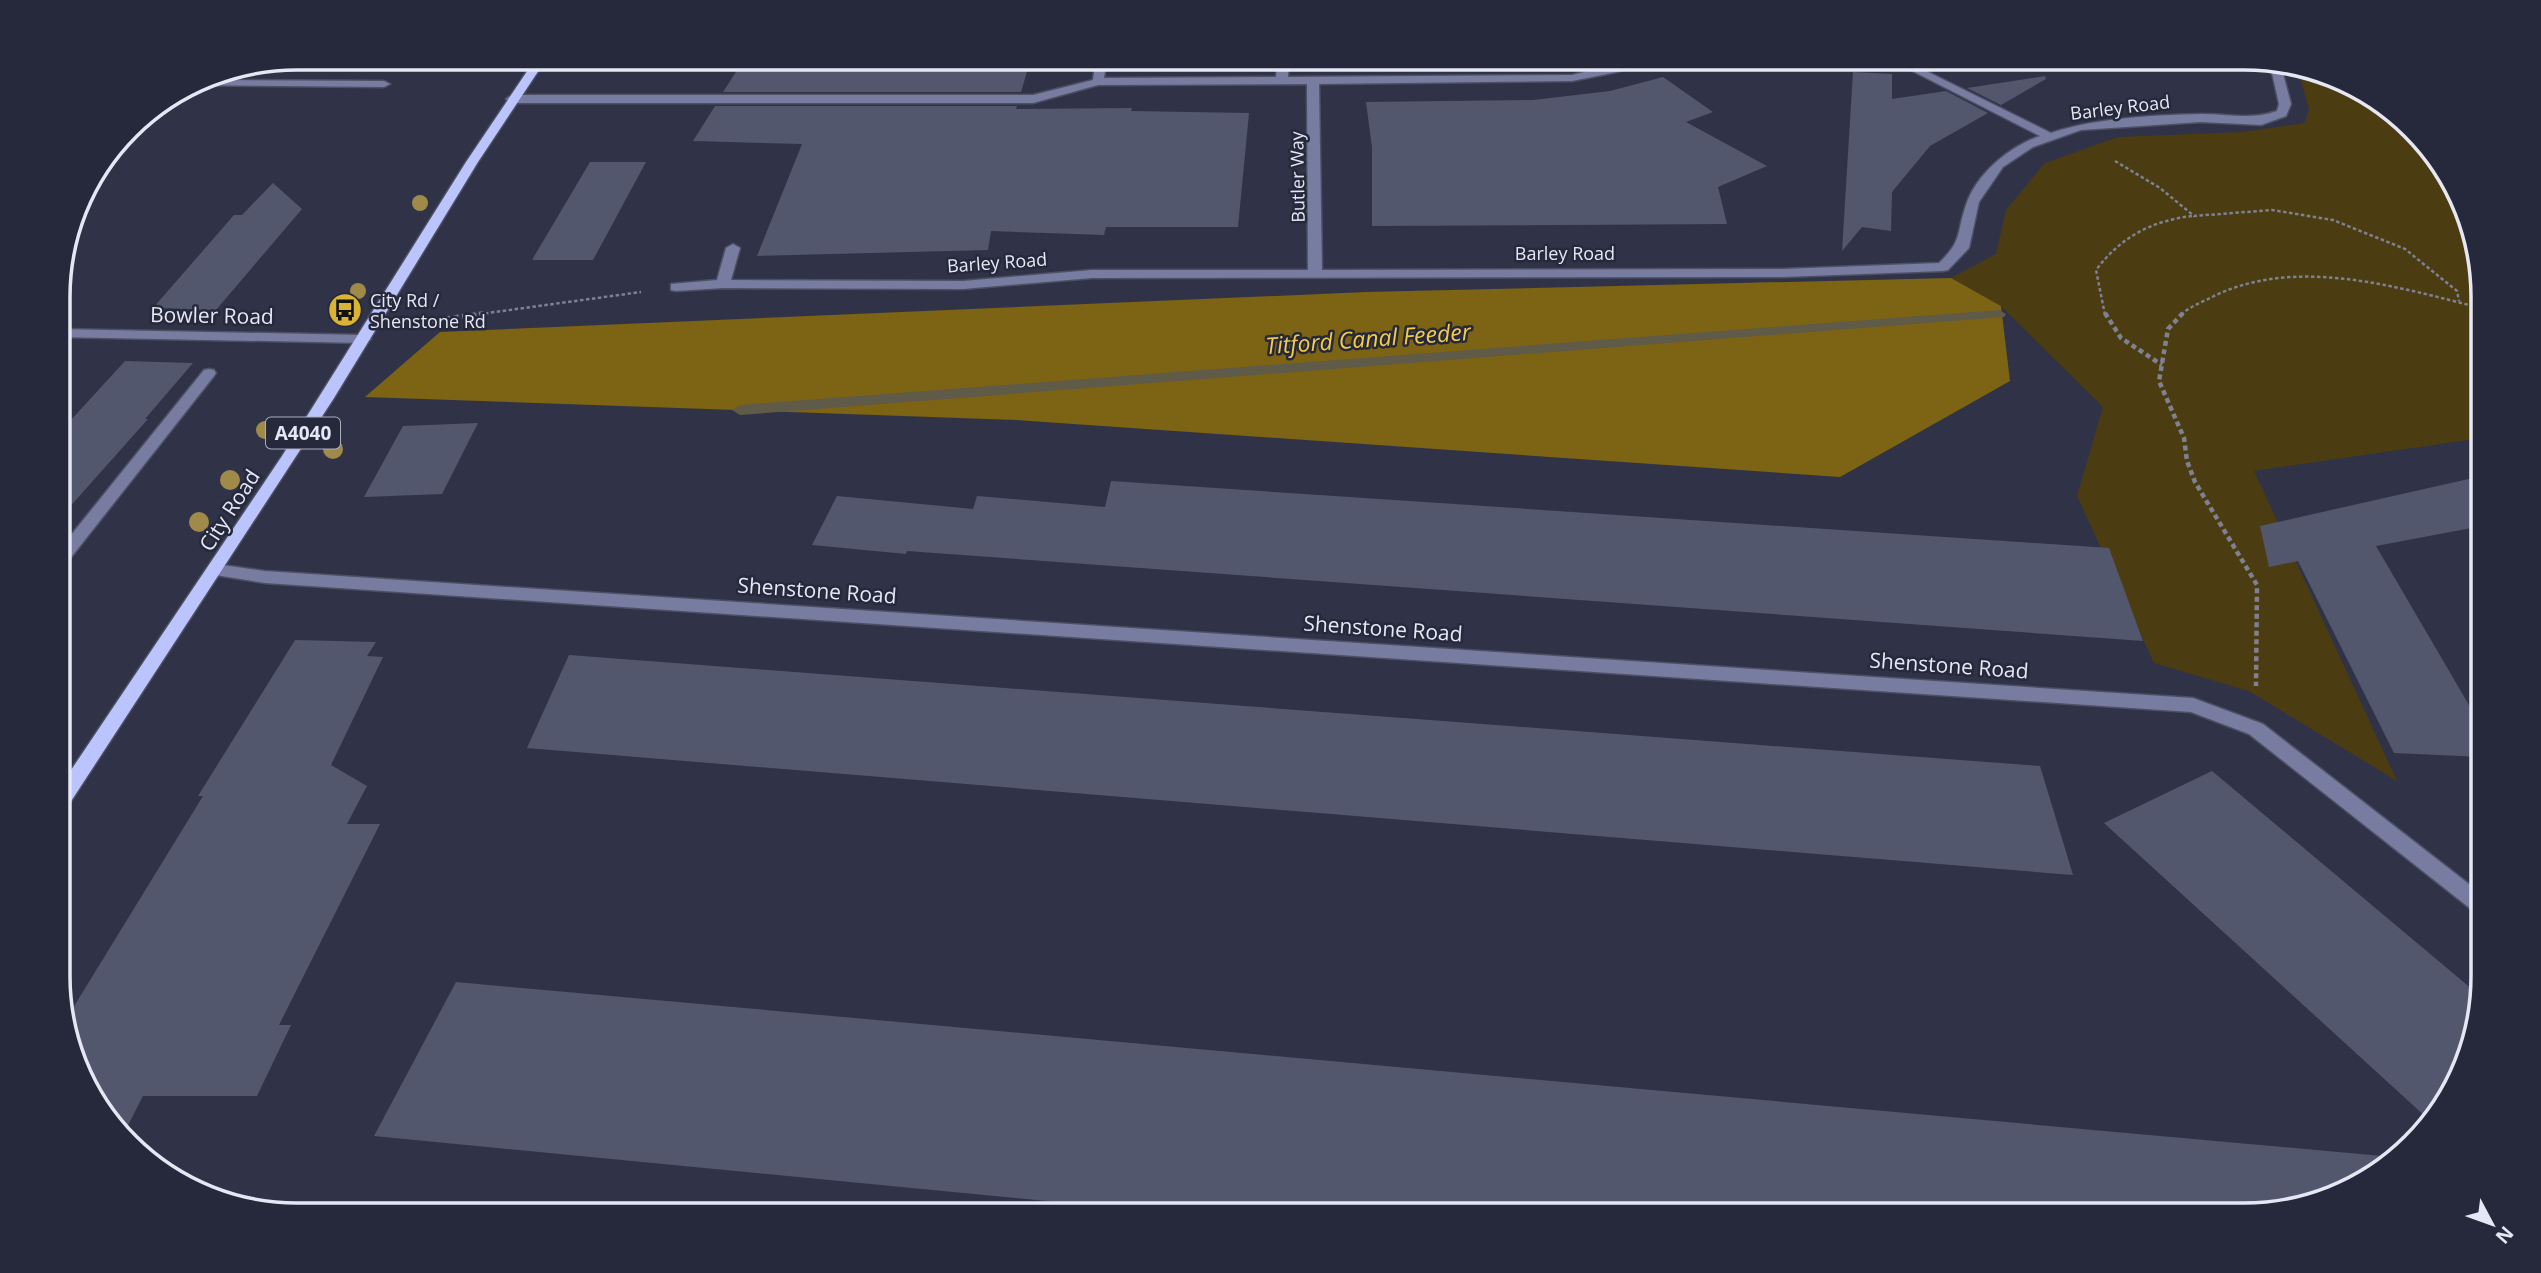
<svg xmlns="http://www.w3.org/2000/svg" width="2541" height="1273" font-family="'Open Sans',sans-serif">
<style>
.green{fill:#4b3d11}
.forest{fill:#7c6414}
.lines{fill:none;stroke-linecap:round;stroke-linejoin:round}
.stream{fill:#605a49;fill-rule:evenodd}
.building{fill:#53576d}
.minor-casing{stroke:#4d5063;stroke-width:3}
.major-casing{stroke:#4d5063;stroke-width:3}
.path-far1{stroke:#7f8192;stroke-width:2.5;stroke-dasharray:3.5 2.5;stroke-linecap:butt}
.path{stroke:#7f8192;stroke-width:4.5;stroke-dasharray:5 3.5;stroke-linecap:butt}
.minor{fill:#777ca0;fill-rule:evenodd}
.major{fill:#bcc4fe;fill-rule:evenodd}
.tree{fill:#9f8a4a}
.labels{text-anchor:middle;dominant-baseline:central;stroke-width:5;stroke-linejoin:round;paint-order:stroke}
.far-street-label{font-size:18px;fill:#e5e7f4;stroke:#26293c}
.far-poi-label{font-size:18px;fill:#e5e7f4;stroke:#26293c;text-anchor:start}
.shield{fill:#26293c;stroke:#acaebd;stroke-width:2}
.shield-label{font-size:19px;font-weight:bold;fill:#e5e7f4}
.street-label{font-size:21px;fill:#e5e7f4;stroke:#26293c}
.water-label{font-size:23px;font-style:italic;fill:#f5cc47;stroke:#26293c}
.rim{fill:none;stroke:#e5e7f4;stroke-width:3.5}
</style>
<rect width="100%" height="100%" fill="#303347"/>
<path class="green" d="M2298,70L2350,82L2443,164L2481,266L2482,438L2254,471L2397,781L2249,691L2154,663L2077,496L2103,407L2001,306L1951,278L1996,254L2006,210L2045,163L2118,137L2243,132L2305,123L2309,109Z"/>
<path class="forest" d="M1951,278L2001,306L2010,381L1840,477L1016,420L365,397L440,332L1366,292Z"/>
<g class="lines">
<path class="stream" d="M1999,310L2006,314L2004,317L740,415L732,410L740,405Z"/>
</g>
<path class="building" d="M745,58H1031L1021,92H723Z
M1853,72L1892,74V99L1946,91L1988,113L1930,146L1892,192L1891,231L1862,227L1842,251Z
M2045,76L2046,79L2001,105L1967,88Z
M1663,77L1713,112L1686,122L1767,166L1718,187L1727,224L1372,226V148L1366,102L1533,100L1610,91Z
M715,106H1017L1016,109L1132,108L1131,111L1249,113L1238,227H1106L1104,235L991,231L988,250L757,256L802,144L693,141Z
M590,162H646L593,260H532Z
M273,183L302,209L216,310L153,308L234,215H242Z
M125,361L193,363L145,419H148L59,519V433Z
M478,423L442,494L364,497L403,426Z
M2482,476V526L2376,546L2483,729V757L2394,753L2298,561L2269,567L2260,526Z
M1111,481L2109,548L2143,641L907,551L906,554L812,545L837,496L973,509L977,496L1105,507Z
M295,640L376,642L367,656L383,657L331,765L367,786L347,824H380L279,1025H291L257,1096H143L123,1135L107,1121L65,1021L203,796H198Z
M569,655L2040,766L2073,875L527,748Z
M2212,771L2479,995L2459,1082L2427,1118L2104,823Z
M456,982L2393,1157L2377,1175L2260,1215H1192L374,1136Z"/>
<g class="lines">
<g class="minor-casing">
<path id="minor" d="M1096,58H1107L1104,78L1276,77L1278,58H1289L1288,77L1572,75L1640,58H1657L1617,72L1572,81L1319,84L1322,270L1783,269L1939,263C1963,240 1956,234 1966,205C1976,174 2010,146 2040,136L1887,58H1900L2051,133C2094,118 2156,115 2202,114C2228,114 2252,120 2277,111L2279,104L2270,64L2281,66L2291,104L2286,116L2261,125L2201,122L2081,130L2033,147L2003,167L1979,202L1969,248L1948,270L1943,271L1783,277L1092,278L963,289L723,288L676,291L671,290V284L717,280L726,248L733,244L740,248L731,280L963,281L1092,270H1308L1307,84L1098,85L1033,103H512L506,99L512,95H1033L1093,80Z
M199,80L384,81L390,84L384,87L191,85Z
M58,329L364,335L371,339L364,343L58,337Z
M209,369L214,370L216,373L214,376L65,565L59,567V550L204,370Z
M215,564L265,571L2193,698L2263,724L2483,895V915L2476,913L2249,734L2191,712L265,583L209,574L207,570Z"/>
</g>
<g class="major-casing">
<path id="major" d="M536,58H547L478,162L334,398L66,809L59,811V788L282,456L466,162Z"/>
</g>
<path class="path-far1" d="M2115,161L2160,188L2194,216L2272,210L2333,220L2405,249L2457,291L2459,301
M473,315L641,292
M2105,315L2096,270C2121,237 2151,221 2192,216
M2181,315C2190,306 2203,302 2214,296C2297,256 2397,287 2481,308"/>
<path class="path" d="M2105,313L2121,338L2162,365
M2183,313L2168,329L2159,381L2184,438L2187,461L2195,482L2257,585L2256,686
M420,322L486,313"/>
<use href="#minor" class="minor"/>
<use href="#major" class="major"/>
</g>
<g class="tree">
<circle cx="420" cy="203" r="8"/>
<circle cx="358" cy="291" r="8"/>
<circle cx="265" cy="430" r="9"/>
<circle cx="333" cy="449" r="10"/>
<circle cx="230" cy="480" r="10"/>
<circle cx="199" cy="522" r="10"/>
</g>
<defs>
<g id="bus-disc" transform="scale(1.75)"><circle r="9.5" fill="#d9b334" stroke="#26293c"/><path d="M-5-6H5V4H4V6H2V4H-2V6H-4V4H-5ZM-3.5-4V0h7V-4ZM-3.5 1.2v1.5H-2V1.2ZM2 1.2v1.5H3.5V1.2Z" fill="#111"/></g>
</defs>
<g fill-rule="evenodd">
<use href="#bus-disc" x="345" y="310"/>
</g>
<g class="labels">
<g class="far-street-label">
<text transform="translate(2120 107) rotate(-7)">Barley Road</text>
<text transform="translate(1297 177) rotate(-91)">Butler Way</text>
<text x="1565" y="253">Barley Road</text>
<text transform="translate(997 262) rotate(-4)">Barley Road</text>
</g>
<g class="far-poi-label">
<text x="370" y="300">City Rd /<tspan x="370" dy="21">Shenstone Rd</tspan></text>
</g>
<rect class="shield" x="266" y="417.5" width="74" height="31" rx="5"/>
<g class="shield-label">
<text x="303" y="433">A4040</text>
</g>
<g class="street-label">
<text transform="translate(212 315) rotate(1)">Bowler Road</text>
<text transform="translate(229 510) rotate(-57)">City Road</text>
<text transform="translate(817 590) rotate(4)">Shenstone Road</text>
<text transform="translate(1383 628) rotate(4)">Shenstone Road</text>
<text transform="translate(1949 665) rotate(4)">Shenstone Road</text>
</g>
<g class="water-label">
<text transform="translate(1368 338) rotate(-4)">Titford Canal Feeder</text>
</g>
</g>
<path d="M0 0H2541V1273H0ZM297 70H2244A227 227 0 0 1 2471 297V976A227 227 0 0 1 2244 1203H297A227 227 0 0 1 70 976V297A227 227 0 0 1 297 70Z" fill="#26293c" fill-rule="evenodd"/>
<path class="rim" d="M297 70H2244A227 227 0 0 1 2471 297V976A227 227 0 0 1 2244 1203H297A227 227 0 0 1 70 976V297A227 227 0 0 1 297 70Z"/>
<g transform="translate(2492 1224) rotate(131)" stroke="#26293c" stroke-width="5" paint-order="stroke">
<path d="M0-5L12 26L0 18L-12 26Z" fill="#e5e7f4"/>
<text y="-10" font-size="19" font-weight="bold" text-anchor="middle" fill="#e5e7f4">N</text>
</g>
</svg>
